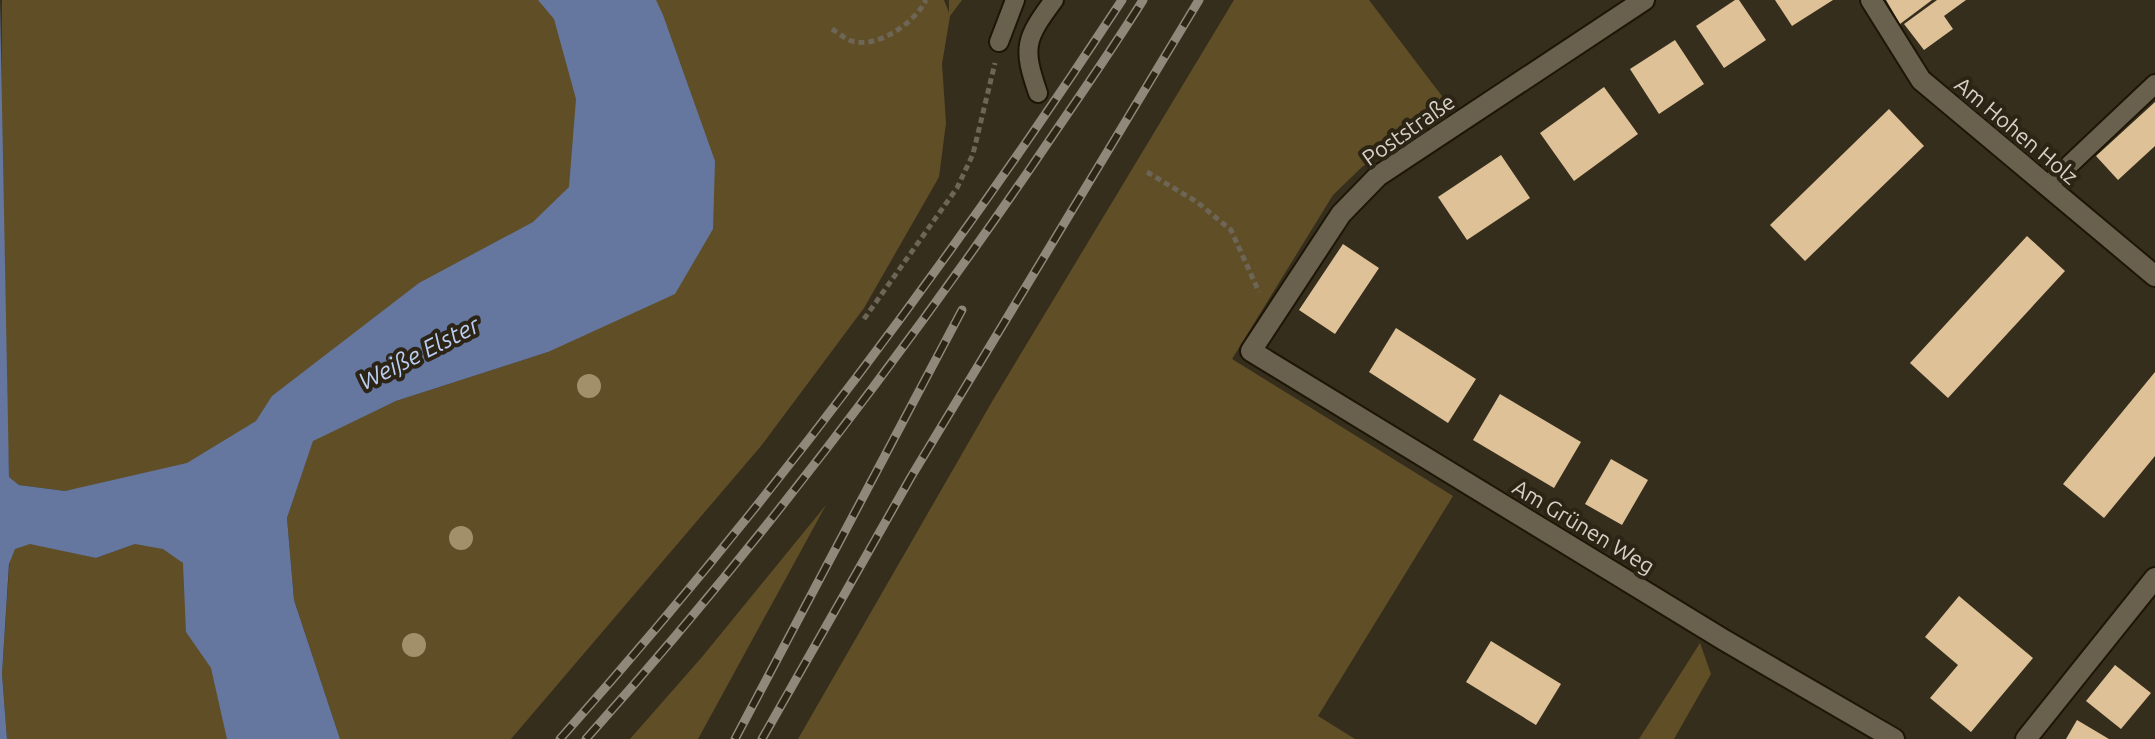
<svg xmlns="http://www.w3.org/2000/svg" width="2155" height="739" font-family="Ubuntu,sans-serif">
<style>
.green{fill:#604e27}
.water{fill:#65779f}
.building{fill:#dfc197}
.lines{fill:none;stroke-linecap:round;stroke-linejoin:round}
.lane-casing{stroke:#1d1606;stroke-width:22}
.street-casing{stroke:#1d1606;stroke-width:24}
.path{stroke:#6d6657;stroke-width:5;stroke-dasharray:6 4;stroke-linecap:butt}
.lane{stroke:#69614e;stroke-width:18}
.street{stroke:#69614e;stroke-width:20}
.rail-casing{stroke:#8f897b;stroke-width:9}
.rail{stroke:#2c2414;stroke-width:6;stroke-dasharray:18;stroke-linecap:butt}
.tree{fill:#a2906b}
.labels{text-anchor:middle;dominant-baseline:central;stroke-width:8;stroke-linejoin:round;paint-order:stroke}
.street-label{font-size:22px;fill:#d6d1c6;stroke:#2c2414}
.water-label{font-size:24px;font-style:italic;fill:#bbcef4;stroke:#2c2414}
</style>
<rect width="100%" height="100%" fill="#362e1d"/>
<path class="green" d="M2,0H542L588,69L576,192L253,427L189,468L65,491L19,485L9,477L0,233Z
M648,0H944L949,13V0H962L950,16L942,64L946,123L939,177L864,308L761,446L511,739H340L294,600L287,518L313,440L396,401L548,352Z
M1234,0H1369L1451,108L1362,167L1333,195L1232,359L1453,496L1318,716L1355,739H798L993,400Z
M826,505L698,739H630L702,657Z
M22,541L96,558L135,544L166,543L183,563L247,739H7L2,674L10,554Z
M1700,643L1711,674L1674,739H1639Z"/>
<path class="water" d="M0,0L9,477L19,485L65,491L187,463L256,421L272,396L419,283L533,222L569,187L576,99L554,19L538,0H656L663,15L715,161L713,229L675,294L548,352L396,401L313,441L287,518L294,600L340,739H227L211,668L186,632L183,563L163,549L135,544L96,558L30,544L15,549L9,564L2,674L7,739H0Z"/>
<path class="building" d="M1735,0H1739L1766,40L1724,68L1696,26Z
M1775,0H1833L1792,26Z
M1886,0H1932L1900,24Z
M1937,0H1966L1944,16L1953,29L1924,50L1904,24Z
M1675,40L1704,84L1659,114L1630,69Z
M1604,87L1638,134L1574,181L1540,133Z
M2155,102V146L2118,180L2096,156Z
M1889,109L1924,146L1805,261L1770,225Z
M1501,155L1530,198L1467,240L1438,197Z
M2027,236L2065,271L1948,398L1910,363Z
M1343,244L1379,268L1335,334L1299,310Z
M1396,328L1476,379L1448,423L1369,372Z
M2155,372V456L2104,518L2063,484Z
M1500,394L1581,442L1554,488L1473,440Z
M1611,459L1648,480L1622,525L1585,504Z
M1959,596L2033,658L1971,732L1930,698L1958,665L1925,637Z
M1491,641L1561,684L1536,725L1466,682Z
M2115,665L2151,693L2121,729L2086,701Z
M2077,720L2109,739H2066Z"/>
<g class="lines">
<g class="lane-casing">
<path id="lane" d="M999,42L1015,0
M1038,93C1022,47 1025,39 1054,0
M2047,186L2155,84"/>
</g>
<g class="street-casing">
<path id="street" d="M1644,0L1378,176L1341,214L1251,351L1724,640L1894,739
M1871,0L1921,80L2155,276
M2026,739L2155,578"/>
</g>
<path class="path" d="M832,29C837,32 843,37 849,40C875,51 915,23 926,0
M1147,172L1197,202L1231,230L1259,292
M864,319L957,188L973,154L995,63"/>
<use href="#lane" class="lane"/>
<use href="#street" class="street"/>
<g class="rail-casing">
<path id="rail" d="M560,739C766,508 952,259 1122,0
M586,739C748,558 895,365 1032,166C1069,111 1108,56 1143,0
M735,739L962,310
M762,739L911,477L1199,0"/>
</g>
<use href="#rail" class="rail"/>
</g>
<g class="tree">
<circle cx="589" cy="386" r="12"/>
<circle cx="461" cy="538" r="12"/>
<circle cx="414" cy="645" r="12"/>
</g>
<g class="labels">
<g class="street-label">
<text transform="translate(1408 129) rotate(-35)">Poststraße</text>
<text transform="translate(2017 130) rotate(40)">Am Hohen Holz</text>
<text transform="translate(1584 526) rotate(31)">Am Grünen Weg</text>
</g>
<g class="water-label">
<text transform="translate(419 353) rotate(-27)">Weiße Elster</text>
</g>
</g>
</svg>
